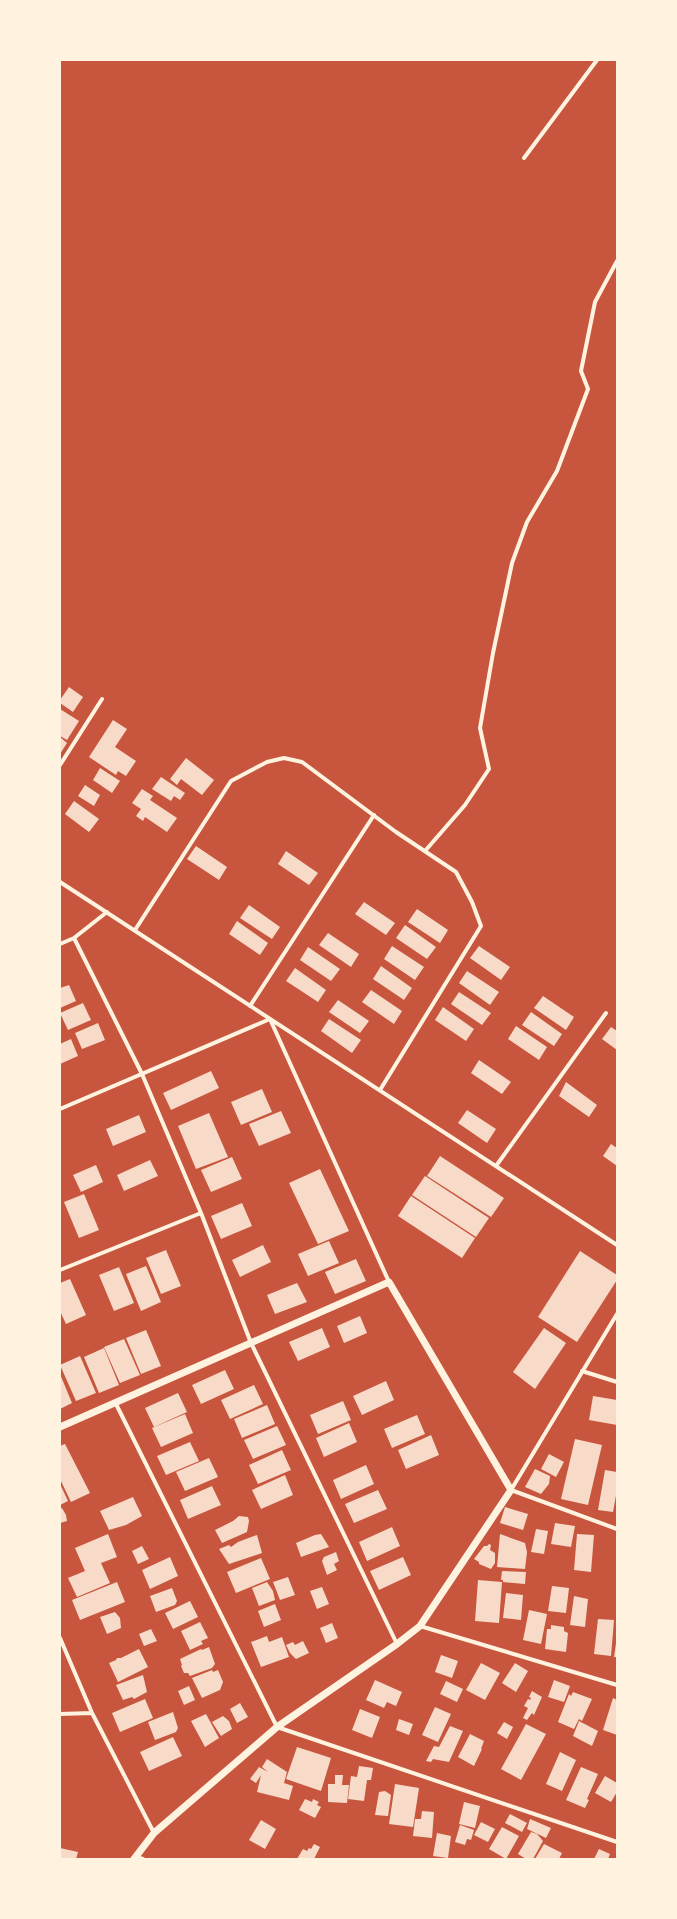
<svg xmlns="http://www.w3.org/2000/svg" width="677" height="1919" font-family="'Asap Condensed',sans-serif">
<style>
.building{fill:#f7dbc8}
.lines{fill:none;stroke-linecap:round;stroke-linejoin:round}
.minor{stroke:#fff3e0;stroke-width:4}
.tertiary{stroke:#fff3e0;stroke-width:7}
</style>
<rect width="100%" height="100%" fill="#c8553d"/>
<path class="building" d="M69,687L83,697L73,712L60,703V700Z
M60,709L79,721L67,740L60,736Z
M113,720L127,729L115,747L136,761L126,776L118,771L116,775L89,757Z
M60,737L67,743L60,754Z
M186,758L214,780L202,795L181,779L177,785L170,779Z
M100,768L120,781L112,793L93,780Z
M161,777L185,793L180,800L174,796L171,801L152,789Z
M85,785L100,795L94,806L78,796Z
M142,789L153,796L150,800L177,818L167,832L145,817L143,821L136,816L141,809L132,803Z
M74,801L99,819L89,832L65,814Z
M196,846L227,867L219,880L187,859Z
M286,851L318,873L309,885L278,864Z
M364,902L395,923L386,935L355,914Z
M249,905L280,927L272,939L240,918Z
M417,909L448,930L440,943L408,922Z
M237,921L268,943L260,955L229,934Z
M405,925L436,947L427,959L396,938Z
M328,933L359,954L351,967L319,945Z
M392,946L424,967L415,980L384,959Z
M479,946L510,967L501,980L470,958Z
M308,947L340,969L331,981L300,960Z
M381,966L412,988L404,1000L373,979Z
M295,968L326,990L318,1002L286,981Z
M467,971L499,992L490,1005L459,983Z
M69,985L76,1001L60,1008V988Z
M371,990L402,1011L394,1024L362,1002Z
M459,992L491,1013L482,1025L451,1004Z
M543,996L574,1017L566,1030L534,1008Z
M338,1000L369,1021L360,1033L329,1012Z
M83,1003L91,1020L68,1030L60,1013Z
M443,1007L474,1029L466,1041L435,1020Z
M531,1012L562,1034L554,1046L522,1025Z
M329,1019L361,1040L352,1053L321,1031Z
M98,1023L105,1040L82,1049L75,1033Z
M516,1026L547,1047L539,1060L508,1039Z
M611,1027L617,1031V1050L602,1039Z
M71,1039L78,1056L60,1064V1044Z
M479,1060L511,1082L502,1094L471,1073Z
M211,1071L219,1088L171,1110L163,1093Z
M566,1082L597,1105L589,1117L559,1096Z
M262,1089L272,1112L241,1125L231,1102Z
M467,1110L496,1129L487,1143L458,1123Z
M281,1111L291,1133L259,1146L249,1124Z
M209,1113L228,1157L196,1169L178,1126Z
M139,1115L146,1132L113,1146L106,1129Z
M611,1144L617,1148V1166L603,1156Z
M440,1156L504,1198L491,1217L427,1176Z
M232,1157L242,1179L211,1192L201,1170Z
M150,1160L158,1176L124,1191L117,1175Z
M96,1165L103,1182L81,1192L73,1175Z
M320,1169L349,1231L318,1244L289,1183Z
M425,1176L489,1218L476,1237L412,1195Z
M84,1194L99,1230L79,1238L64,1202Z
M411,1196L475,1238L462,1258L398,1216Z
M242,1203L252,1226L221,1239L211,1216Z
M329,1241L339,1263L308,1276L298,1254Z
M263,1245L271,1262L240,1277L232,1260Z
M166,1250L181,1286L161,1294L146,1258Z
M580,1251L617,1275V1280L577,1342L538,1317Z
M356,1259L366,1281L335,1294L325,1272Z
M146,1266L161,1302L141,1311L126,1274Z
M119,1267L134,1303L114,1311L99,1275Z
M70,1279L86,1315L66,1324L60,1311V1283Z
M297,1283L307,1302L275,1314L267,1295Z
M360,1316L367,1333L344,1343L337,1326Z
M322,1328L330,1347L298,1361L289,1342Z
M544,1328L566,1343L535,1389L513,1372Z
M146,1330L161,1366L141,1374L126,1338Z
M124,1339L140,1375L120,1383L104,1347Z
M104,1348L119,1385L99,1393L84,1357Z
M80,1356L96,1393L76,1401L60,1365Z
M225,1370L234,1389L201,1404L192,1385Z
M60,1374L72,1403L60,1409Z
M386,1381L394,1400L362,1415L353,1396Z
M254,1385L263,1404L230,1419L221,1400Z
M178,1393L187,1412L154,1427L145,1408Z
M593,1396L617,1400V1425L589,1420Z
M343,1401L351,1420L318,1434L310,1415Z
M267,1405L275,1424L242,1438L234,1419Z
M185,1414L193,1433L161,1447L152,1428Z
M417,1415L425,1434L392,1448L384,1429Z
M349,1423L357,1442L324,1457L316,1438Z
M277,1426L286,1445L253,1459L244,1440Z
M431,1435L439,1455L406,1469L398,1450Z
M575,1439L602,1445L588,1505L561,1499Z
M190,1442L199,1461L166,1475L157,1456Z
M65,1444L90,1493L71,1502L60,1479V1446Z
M282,1450L291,1470L258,1484L249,1465Z
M549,1454L564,1462L556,1477L541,1469Z
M209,1458L218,1477L185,1491L176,1472Z
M366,1465L374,1484L341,1499L333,1480Z
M535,1469L550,1476L549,1484L541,1494L525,1487Z
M605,1470L617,1472V1490L613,1512L598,1510Z
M285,1475L293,1495L261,1509L252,1490Z
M60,1484L68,1501L60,1505Z
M212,1486L221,1505L188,1519L180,1500Z
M378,1490L387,1509L354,1523L345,1504Z
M133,1497L142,1516L126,1525L109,1530L100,1511Z
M505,1507L528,1514L523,1530L500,1523Z
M62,1508L66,1515L67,1521L60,1523V1509Z
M239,1516L248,1517L249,1521L247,1532L222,1543L215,1530L233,1521Z
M555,1523L575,1526L571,1547L551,1544Z
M392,1527L400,1546L367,1561L359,1542Z
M536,1529L548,1531L544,1554L531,1552Z
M108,1534L117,1557L101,1563L110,1583L77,1597L68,1578L85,1571L75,1548Z
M321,1534L329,1547L301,1557L296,1543L315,1535Z
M500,1534L525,1543L527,1552L525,1569L497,1567Z
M577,1534L594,1535L591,1572L574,1570Z
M257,1535L262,1553L229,1564L219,1549L229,1545L231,1547L238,1542Z
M489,1544L491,1545L490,1550L495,1553V1563L491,1569L479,1564V1562L474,1559L484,1546H487Z
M142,1546L149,1559L138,1564L132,1551Z
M336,1552L339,1561L334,1564L337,1570L327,1575L322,1561L324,1557Z
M170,1557L178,1576L150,1589L142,1570Z
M403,1557L411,1575L379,1590L370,1571Z
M261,1558L270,1579L236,1593L227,1572Z
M502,1571L526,1572L525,1584L503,1582V1580H501Z
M288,1577L295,1595L280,1600L273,1582Z
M478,1580L502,1582L499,1623L475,1621Z
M117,1582L125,1602L80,1620L72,1600Z
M267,1582L273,1591L275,1600L259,1606L252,1588Z
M552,1586L569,1588L566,1613L548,1611Z
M322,1587L329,1604L317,1609L310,1591Z
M172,1588L177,1601L175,1605L156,1612L150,1596Z
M506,1593L523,1595L521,1620L503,1618Z
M574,1596L588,1599L585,1627L570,1625Z
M190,1601L198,1617L173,1629L165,1613Z
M275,1604L281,1620L264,1627L258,1611Z
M529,1610L547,1614L541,1644L523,1640Z
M115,1612L120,1618L121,1628L107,1634L100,1617Z
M598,1619L614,1620L611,1656L594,1654Z
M200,1622L208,1638L201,1641L203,1644L190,1650L181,1631Z
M332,1623L338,1638L326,1643L320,1628Z
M551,1625L564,1627V1631L568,1633L566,1652L545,1649L547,1629H551Z
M151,1629L157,1641L144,1646L139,1634Z
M267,1636L269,1642L282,1637L289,1657L261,1667L251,1642Z
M303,1641L309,1653L296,1659L290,1653L286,1645L293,1642L295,1645Z
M616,1643H617V1657H614Z
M209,1647L215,1664L212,1668L190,1676L188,1673H184L181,1666L182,1665L180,1659L201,1649L202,1650Z
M139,1649L148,1667L118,1682L109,1663L116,1660L117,1658H121Z
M441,1655L458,1661L452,1678L435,1672Z
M481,1663L500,1673L485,1700L466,1690Z
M515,1663L528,1671L516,1692L502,1683Z
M212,1670L213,1672L218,1670L223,1682L220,1690L202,1698L192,1678Z
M143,1675L147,1692L134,1699L132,1697L123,1700L116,1685Z
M375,1680L402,1692L396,1706L387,1702L384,1708L366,1700Z
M554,1680L570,1686L564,1702L548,1697Z
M446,1681L463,1689L457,1702L440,1694Z
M189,1686L195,1700L184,1705L178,1691Z
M532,1691L542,1697L534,1715L532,1713L527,1720L523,1718L528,1708L524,1706L528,1699L530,1700L531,1698L529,1697Z
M573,1692L592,1699L582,1721L579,1719L574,1729L558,1722L569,1694L571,1696Z
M613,1698L617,1700V1735L603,1730Z
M145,1699L153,1718L120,1732L112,1713Z
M240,1703L248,1717L237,1723L230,1709Z
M435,1707L451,1714L438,1742L422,1735Z
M360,1709L380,1717L372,1738L352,1730Z
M173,1712L178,1728L176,1732L155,1740L148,1722Z
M206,1714L219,1738L205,1747L191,1721Z
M223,1716L229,1721L232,1729L221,1736L212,1722Z
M399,1719L413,1724L409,1735L396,1730Z
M579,1721L598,1731L592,1746L573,1736Z
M504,1722L513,1727L507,1739L497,1733Z
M526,1724L546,1734L521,1780L501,1769Z
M450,1726L463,1731L449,1762L433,1759L431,1762L426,1761L434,1746L439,1747Z
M470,1734L484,1741L481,1749H482L474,1766L458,1757Z
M173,1737L182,1756L149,1771L140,1752Z
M297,1747L331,1758L321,1791L286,1779Z
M560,1752L576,1760L562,1791L546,1784Z
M267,1759L287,1772L284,1783L293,1786L289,1800L257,1792L261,1775L256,1783L250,1779L259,1767L268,1772L262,1767Z
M359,1766L373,1768L371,1780H367L364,1801L348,1799L351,1776L357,1777Z
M581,1767L598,1774L587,1799L589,1800L585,1808L566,1800Z
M335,1775H343L342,1785H349L347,1803L328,1802V1784H335Z
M605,1776L617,1783V1792L611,1802L595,1793Z
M395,1784L419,1788L413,1827L389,1824Z
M385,1791L391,1795L388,1816L375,1815L379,1792Z
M305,1799L312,1802L313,1799L319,1802L317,1805L321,1807L315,1818L299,1810Z
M464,1802L480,1806L475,1828L459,1824Z
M422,1811L434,1812L432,1838L413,1836L415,1819H421Z
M510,1814L527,1823L522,1832L505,1823Z
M530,1819L551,1828L546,1838L527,1829Z
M261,1820L276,1829L265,1849L249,1840Z
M481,1822L495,1829L488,1842L474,1835Z
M460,1825L474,1830L471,1840L467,1839L465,1845L455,1842Z
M502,1827L519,1836L506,1859L489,1849Z
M531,1832L537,1834L543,1841L533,1859H526L518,1854Z
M437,1833L451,1836L448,1858L433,1856Z
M314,1844L320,1847L314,1859H297L303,1849L307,1851L309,1848L311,1849Z
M544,1844L562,1853L559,1859H535Z
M60,1848L78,1852L76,1859H60Z
M599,1849L610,1854L608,1859H594Z"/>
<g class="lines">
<path class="minor" d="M524,158L597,60
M60,765L102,699
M425,851L465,805L489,769L480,728L493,653L512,563L527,522L557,471L588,389L581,371L595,302L617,261
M60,882L617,1245
M135,930L231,781L267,762L284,758L302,762L396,832L456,872L472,902L481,926L380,1090
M74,938L142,1074L201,1213L251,1343L397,1644
M60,944L74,938L107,912
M250,1006L374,815
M60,1109L270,1019L389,1282
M496,1166L606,1013
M60,1270L201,1213
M617,1314L511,1490L617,1529
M582,1371L617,1382
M116,1404L277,1727L617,1842
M420,1626L617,1685
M60,1638L92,1713L154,1833
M60,1714L92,1713
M136,1857L143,1859"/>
<path class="tertiary" d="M60,1427L389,1282L511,1490L420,1626L397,1644L277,1727L154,1833L134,1859"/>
</g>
<rect width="677" height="1919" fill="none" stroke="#fff3e0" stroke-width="122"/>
</svg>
